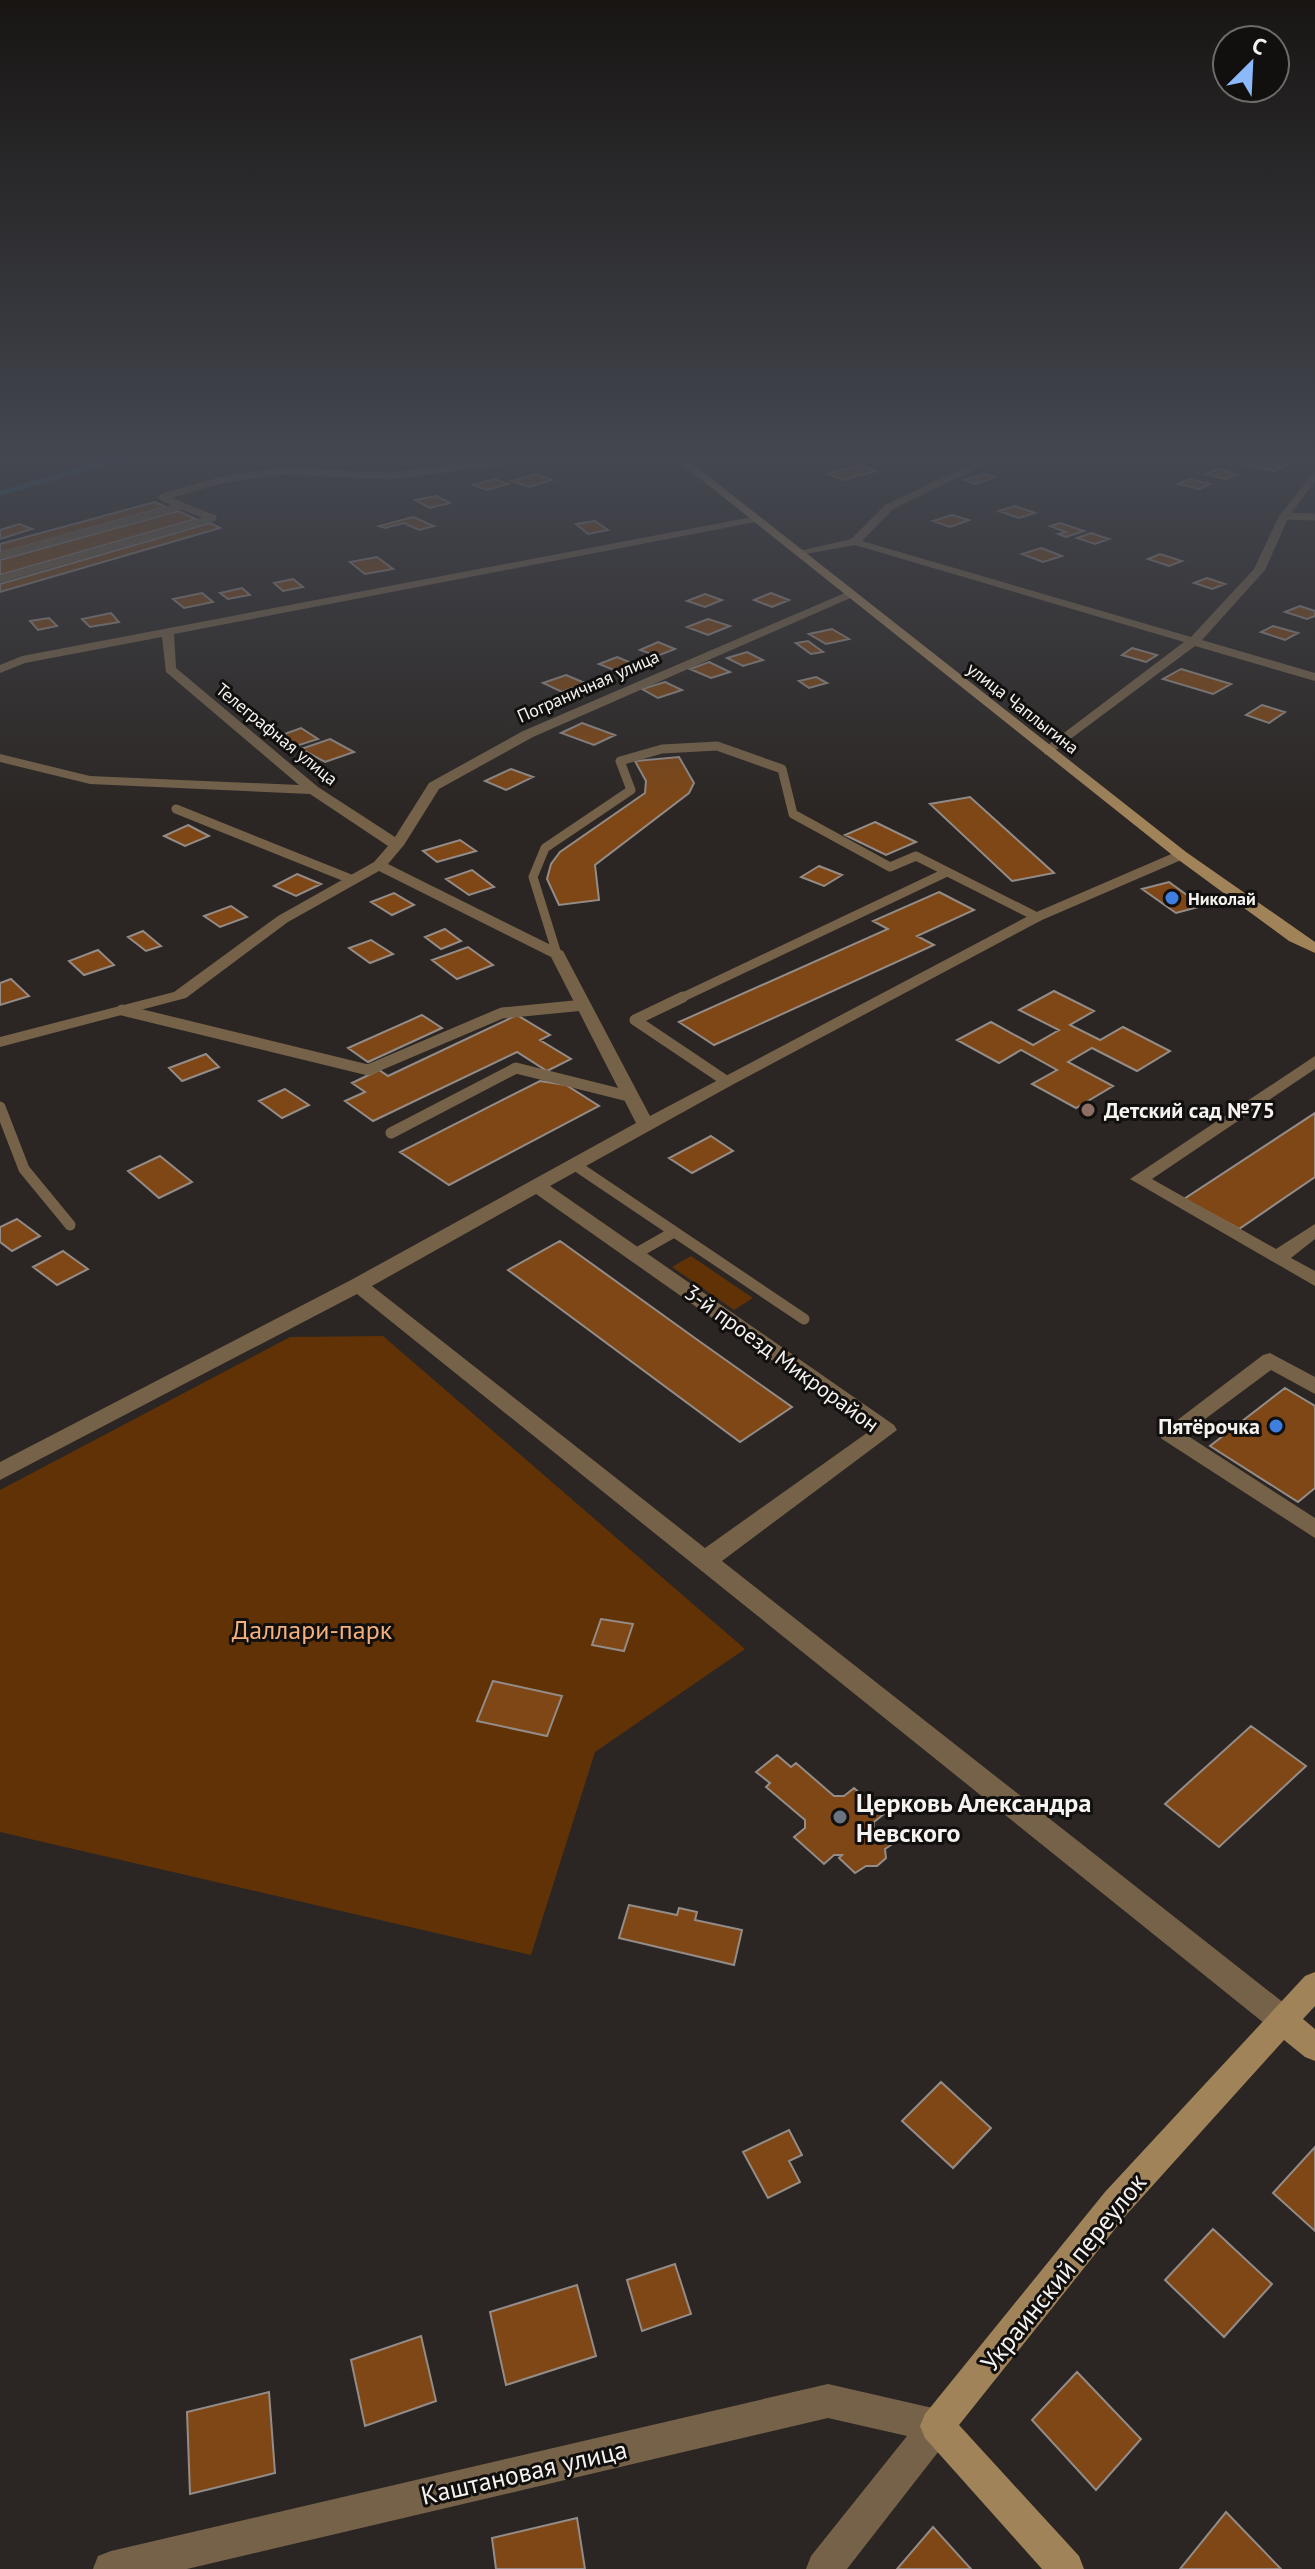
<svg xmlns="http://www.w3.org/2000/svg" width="1315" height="2569" font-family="'PT Sans',sans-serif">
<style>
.green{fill:#603206}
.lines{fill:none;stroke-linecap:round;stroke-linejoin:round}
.stream{stroke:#16657a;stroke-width:5}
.building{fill:#7f4715;stroke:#938c88;stroke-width:2}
.lane-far2{stroke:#756249;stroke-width:7}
.lane-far1{stroke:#756249;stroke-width:9}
.lane{stroke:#756249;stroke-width:11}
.street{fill:#756249;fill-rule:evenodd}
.secondary{fill:#a1835a;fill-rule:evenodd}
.shop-dot{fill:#3f7fe0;stroke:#12100e;stroke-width:3}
.education-dot{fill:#8d6e63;stroke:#12100e;stroke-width:3}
.worship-dot{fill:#6b7280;stroke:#12100e;stroke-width:3}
.labels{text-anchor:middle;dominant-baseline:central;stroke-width:6;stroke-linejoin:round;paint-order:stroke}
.far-street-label{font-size:18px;fill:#f5f2ef;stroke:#12100e}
.far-poi-label{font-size:18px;font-weight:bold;fill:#f5f2ef;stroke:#12100e;text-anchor:start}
.poi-label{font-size:22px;font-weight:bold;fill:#f5f2ef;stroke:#12100e;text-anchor:start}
.street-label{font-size:22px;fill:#f5f2ef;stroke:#12100e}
.near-park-label{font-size:26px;fill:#f4b17e;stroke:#12100e}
.near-poi-label{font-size:26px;font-weight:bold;fill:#f5f2ef;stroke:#12100e;text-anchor:start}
.near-street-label{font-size:26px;fill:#f5f2ef;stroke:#12100e}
</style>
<rect width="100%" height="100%" fill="#2b2623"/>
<path class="green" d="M691,1256L753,1298L734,1310L672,1267Z
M383,1336L745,1649L595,1752L531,1955L0,1832V1490L290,1337Z"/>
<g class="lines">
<path class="stream" d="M0,493L114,460L141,457"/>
</g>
<path class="building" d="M1259,458L1288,465L1274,471L1245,464Z
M860,465L876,471L844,480L828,474Z
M1219,469L1237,475L1225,479L1206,474Z
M536,474L552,480L529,487L512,481Z
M984,474L995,477L976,484L965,480Z
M495,479L508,484L487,490L473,485Z
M1189,479L1210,484L1199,489L1178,484Z
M436,496L450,503L430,508L415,500Z
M155,502L166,507L0,553V544Z
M1015,506L1035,513L1019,518L999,511Z
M178,511L196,519L0,575V560Z
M952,515L969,520L950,527L933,521Z
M413,517L434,526L419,530L404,523L385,528L379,526Z
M595,521L608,530L588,534L576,524Z
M210,523L220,528L0,592V584Z
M1060,523L1084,531L1066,537L1058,534L1066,532L1050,526Z
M19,524L32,529L0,539V530Z
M1091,533L1109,539L1095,544L1077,538Z
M1041,548L1062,556L1043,562L1022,554Z
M1160,554L1182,561L1169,566L1148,559Z
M377,557L393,569L365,574L350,562Z
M1207,578L1225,584L1212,589L1194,583Z
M293,579L303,587L283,591L274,583Z
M242,588L250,595L228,599L220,593Z
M202,593L213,602L184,608L173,599Z
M771,593L789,600L772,607L754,600Z
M705,594L722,600L705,607L687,601Z
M1300,606L1315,611V616L1307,619L1285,612Z
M111,613L119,622L90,627L82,619Z
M49,618L57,626L38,630L30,621Z
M708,619L730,626L708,635L687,627Z
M1273,626L1298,633L1285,640L1261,632Z
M832,629L849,639L826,644L809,634Z
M808,641L823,652L811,654L796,643Z
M658,642L675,649L657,656L640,650Z
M1132,648L1157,655L1146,662L1122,655Z
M747,652L763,660L743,666L727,658Z
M617,657L636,665L619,672L599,664Z
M709,662L730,672L711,678L690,669Z
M1181,669L1231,684L1213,694L1163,679Z
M566,675L585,683L562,692L543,683Z
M816,677L827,683L809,688L799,681Z
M665,682L682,690L658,698L642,689Z
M1262,705L1285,712L1269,723L1246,715Z
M582,723L615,735L594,745L561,733Z
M301,728L318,739L296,746L279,736Z
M330,739L354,752L325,762L301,749Z
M679,757L694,783L689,793L595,865L599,900L559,905L547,879L551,864L560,852L645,793L646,781L635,761Z
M511,769L533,777L506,790L485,781Z
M970,797L1054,873L1012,881L930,804Z
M875,822L916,842L886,855L845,835Z
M188,825L209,836L185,846L164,836Z
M460,840L476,851L437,862L423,851Z
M819,866L842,875L824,886L801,877Z
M472,870L494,887L469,895L446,879Z
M297,874L321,884L296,896L274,886Z
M1169,882L1202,906L1176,913L1142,889Z
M939,892L974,910L917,936L934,945L714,1045L679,1022L888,929L873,921Z
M394,893L414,905L392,915L371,902Z
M231,906L247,917L220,927L204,916Z
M445,929L461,941L441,949L425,937Z
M143,931L161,946L146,951L128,937Z
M371,940L393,954L370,963L349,948Z
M468,947L493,965L457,979L432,960Z
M98,950L114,965L84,975L69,961Z
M11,979L29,996L0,1005V983Z
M1054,991L1094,1011L1070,1025L1100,1040L1123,1027L1170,1051L1137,1071L1092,1048L1068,1062L1113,1086L1076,1108L1032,1084L1057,1070L1021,1050L999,1063L957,1040L991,1022L1033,1045L1059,1030L1019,1010Z
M422,1015L442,1028L368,1062L348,1048Z
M517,1015L550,1035L540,1040L571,1059L547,1071L517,1052L373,1121L345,1101L365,1092L352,1083L379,1070L388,1076Z
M206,1054L219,1067L182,1081L169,1068Z
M540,1081L566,1085L599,1106L449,1185L400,1152Z
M285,1089L309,1105L282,1118L259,1101Z
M1315,1113V1177L1239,1229L1184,1199Z
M711,1136L733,1151L692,1173L669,1158Z
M160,1156L192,1182L159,1198L128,1171Z
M17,1219L40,1236L12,1251L0,1242V1227Z
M560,1241L699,1341L792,1407L740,1442L508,1270Z
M63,1251L88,1269L57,1285L33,1267Z
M1285,1388L1315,1406V1488L1298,1502L1210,1446Z
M601,1619L633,1624L624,1651L592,1645Z
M493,1681L562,1696L547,1736L477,1721Z
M1251,1726L1306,1766L1219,1847L1165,1804Z
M777,1755L791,1767L796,1763L834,1796H844L854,1788L884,1814L874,1822V1830L891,1845L885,1849L886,1858L877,1866H866L855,1873L839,1858L842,1855H834L824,1864L794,1837L805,1828V1820L766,1787L770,1783L756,1772Z
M629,1905L677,1915L679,1908L697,1912L695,1920L742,1930L734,1965L619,1938Z
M941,2082L991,2128L953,2168L902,2121Z
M789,2130L802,2155L789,2161L800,2182L768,2198L743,2152Z
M1315,2147V2231L1273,2193Z
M1213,2229L1272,2284L1224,2337L1165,2280Z
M675,2264L691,2314L642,2331L627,2280Z
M577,2285L596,2356L506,2385L490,2312Z
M421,2336L436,2401L365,2426L351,2360Z
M1077,2372L1141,2439L1096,2490L1032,2420Z
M269,2392L275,2473L190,2494L187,2412Z
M1226,2512L1281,2569H1180Z
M577,2518L585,2569H496L492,2538Z
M933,2527L971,2569H897Z"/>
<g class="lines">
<path class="lane-far2" d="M182,506L162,497L225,479L282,471L391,476L504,461L584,457
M1284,516L1315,517
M0,556L182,506L213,518
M0,579L213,518"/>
<path class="lane-far1" d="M176,809L353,880
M557,954L533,877L545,848L631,790L620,761L662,749L717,746L782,769L793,814L890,867L916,856L1037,917
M679,999L947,872"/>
<path class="lane" d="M683,997L635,1020L726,1081
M122,1010L368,1070L502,1013L584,1005
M0,1107L24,1169L70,1225
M391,1133L516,1068L632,1097
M575,1165L804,1319
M635,1254L674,1232"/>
<path class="street" d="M986,457H1000L893,509L862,541L1191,637L1254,569L1279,516L1315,471V481L1289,516L1265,570L1202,640L1315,673V681L1195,646L1049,755L1044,754V748L1184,642L855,545L800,555L795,552L851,539L885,505Z
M757,516L761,517V521L174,634L176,668L318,787L395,837L429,783L523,731L847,592H855V596L533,737L439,789L404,845L388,864L563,951L650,1116L1032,914L1176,852H1186V858L1042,920L732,1085L550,1186L894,1425L897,1430L722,1561L1294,2011L1299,2021L1294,2031L1284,2035L1274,2031L357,1294L0,1480V1462L351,1280L636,1123L551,957L379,871L288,922L186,998L0,1047V1037L174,992L278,916L374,862L388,846L310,794L90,784L0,762V754L90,776L299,785L166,672L162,637L25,663L0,673V665L22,656ZM536,1194L871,1430L705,1548L372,1286Z
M1315,1056V1069L1152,1179L1276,1249L1315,1224V1239L1291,1258L1315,1271V1286L1130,1179Z
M1270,1353L1315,1377V1394L1271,1370L1185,1434L1315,1518V1538L1162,1439L1159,1434L1263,1355Z
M828,2384L937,2409L949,2414L954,2426L949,2438L847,2569H806L811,2556L907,2436L828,2418L187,2569H93L98,2556L111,2551Z"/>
<path class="secondary" d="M673,457H684L1186,852L1315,942V953L1289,941L1176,858Z
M1315,1972V2006L1303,2019L1315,2029V2061L1305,2057L1284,2040L1127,2214L959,2425L1079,2556L1084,2569H1042L925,2438L920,2426L925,2414L1105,2192L1305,1976Z"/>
</g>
<linearGradient id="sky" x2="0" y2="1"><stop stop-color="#181513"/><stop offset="0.56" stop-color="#444750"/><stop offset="1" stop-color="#444750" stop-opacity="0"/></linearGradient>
<rect width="1315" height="817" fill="url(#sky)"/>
<g class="shop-dot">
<circle cx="1172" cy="898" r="8"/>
<circle cx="1276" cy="1426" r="8"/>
</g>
<circle class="education-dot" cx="1088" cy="1110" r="8"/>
<circle class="worship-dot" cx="840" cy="1817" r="8"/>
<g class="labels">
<g class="far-street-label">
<text transform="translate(588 686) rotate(-24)">Пограничная улица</text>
<text transform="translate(1023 708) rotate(38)">улица Чаплыгина</text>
<text transform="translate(277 734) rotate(39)">Телеграфная улица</text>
</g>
<g class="far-poi-label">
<text x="1188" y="898">Николай</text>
</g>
<g class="poi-label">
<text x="1104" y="1110">Детский сад №75</text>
<text x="1260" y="1426" text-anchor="end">Пятёрочка</text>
</g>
<g class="street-label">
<text transform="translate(782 1358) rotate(36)">3-й проезд Микрорайон</text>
</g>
<g class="near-park-label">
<text x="312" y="1629">Даллари-парк</text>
</g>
<g class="near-poi-label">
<text x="856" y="1802">Церковь Александра<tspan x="856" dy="30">Невского</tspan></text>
</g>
<g class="near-street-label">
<text transform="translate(1063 2272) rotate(-51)">Украинский переулок</text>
<text transform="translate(524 2472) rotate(-13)">Каштановая улица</text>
</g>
</g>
<g transform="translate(1251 64) rotate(24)"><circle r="38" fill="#12100e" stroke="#6d6a68" stroke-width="2"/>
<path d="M0-6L14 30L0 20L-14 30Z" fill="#8bb9fc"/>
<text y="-12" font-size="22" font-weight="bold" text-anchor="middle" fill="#f5f2ef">С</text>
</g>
</svg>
